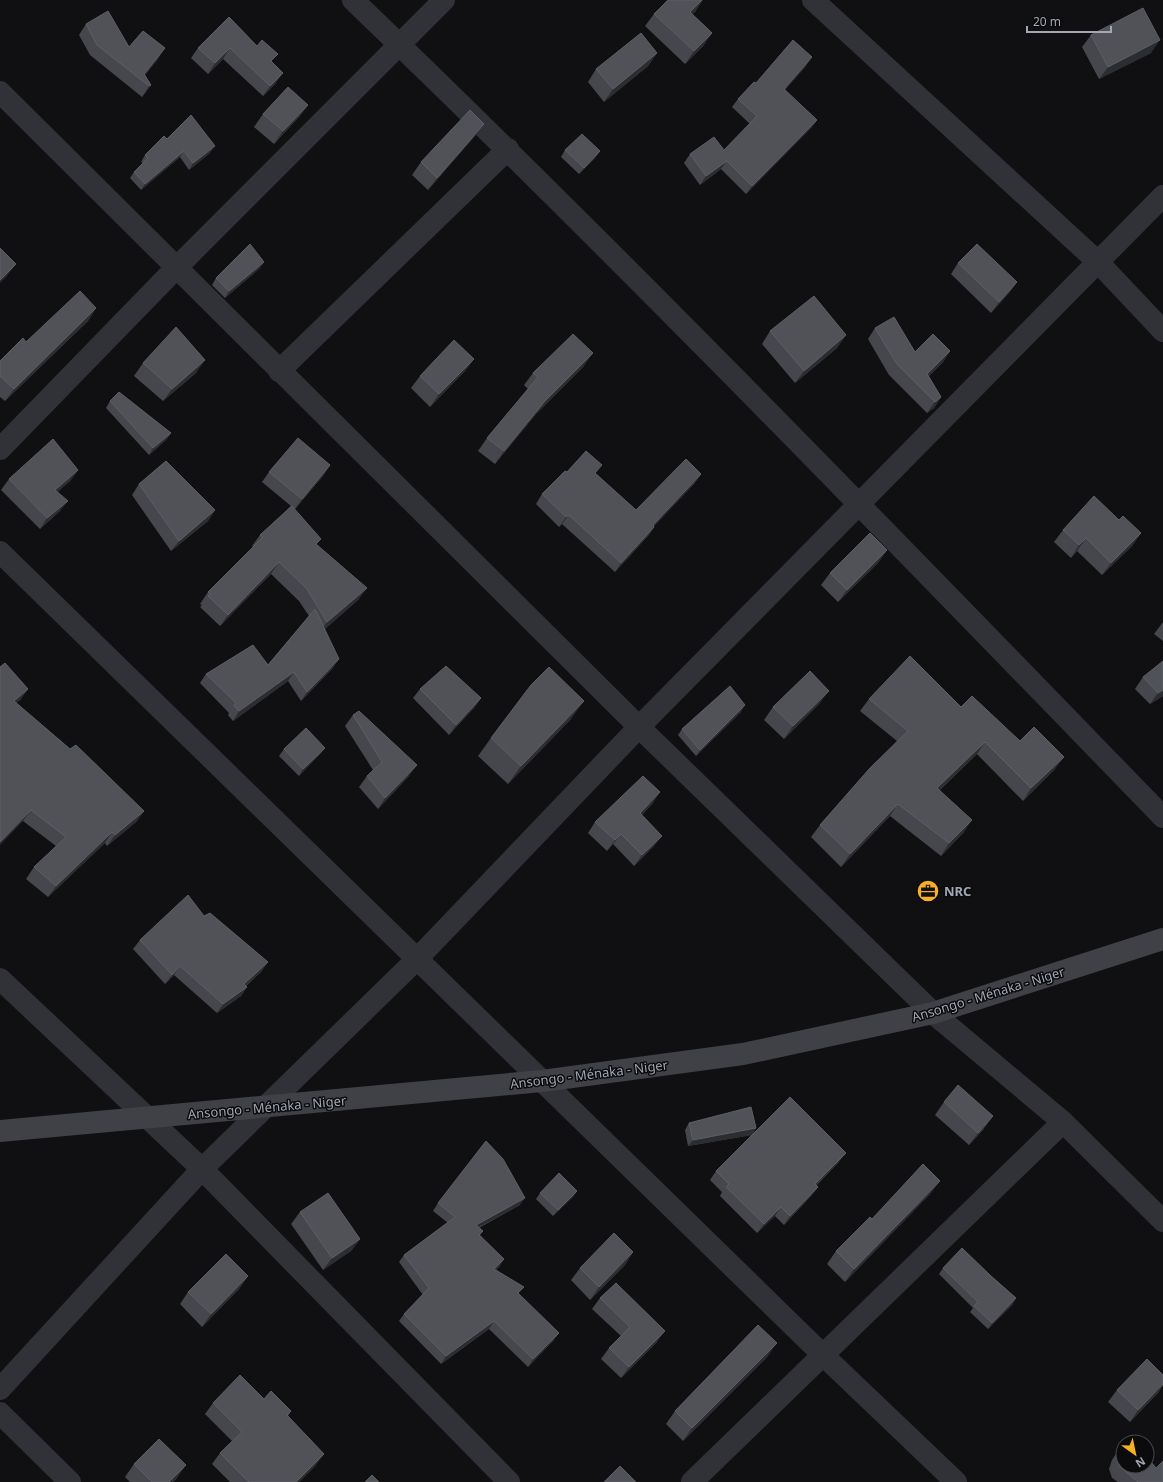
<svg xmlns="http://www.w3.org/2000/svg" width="1163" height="1482" font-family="'Noto Sans',sans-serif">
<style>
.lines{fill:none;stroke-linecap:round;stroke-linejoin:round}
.minor{stroke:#313237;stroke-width:22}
.secondary{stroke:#3f4147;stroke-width:22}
.wall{fill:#46474d}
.shaded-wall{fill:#2c2d31}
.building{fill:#505258;stroke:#5c5f66}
.labels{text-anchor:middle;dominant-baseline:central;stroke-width:3;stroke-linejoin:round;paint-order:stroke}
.poi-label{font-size:13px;font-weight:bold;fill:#a1a7b3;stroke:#0b0b0d;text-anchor:start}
.street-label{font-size:13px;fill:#a1a7b3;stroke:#0b0b0d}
</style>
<rect width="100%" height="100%" fill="#101012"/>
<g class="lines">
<path class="minor" d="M353,0C630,266 896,542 1163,817
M813,0L1098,262L1163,331
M0,92L639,727L933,1013L1063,1122L1163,1221
M279,371L508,149
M0,449L176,268L444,0
M0,552L824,1356L956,1482
M0,979L202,1169L509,1482
M0,1389L202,1169L417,959L639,727L1163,196
M0,1413L70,1482
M692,1482L1063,1122"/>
<path class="secondary" d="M0,1131L542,1081L743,1054L933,1013L1163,939"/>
</g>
<path class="wall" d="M696,11L692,14L712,33L703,46L685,64L645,26L654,14Z
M229,17L272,62L276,83L263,96L223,59L208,74L191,58L198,48Z
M86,24L129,47L158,59L145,75L151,85L142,97L90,55L79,35Z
M1091,35L1151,53L1099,79L1082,47Z
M657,53L648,66L604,102L588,82L596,69Z
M806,66L785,90L817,120L811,128L746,194L721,169L700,185L684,163L690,154L724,150L750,124L732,107L738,99L756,83Z
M308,105L299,117L274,144L254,127L263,114Z
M475,136L428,190L412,175L421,162Z
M167,139L210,153L189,170L180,157L141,190L130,178L134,172L143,163L141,162L145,155Z
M565,150L600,151L595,158L579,174L561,157Z
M958,263L1017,282L1009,293L991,313L951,274Z
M260,268L225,298L212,285L216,278Z
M96,308L88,321L5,401L0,397V361L26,342Z
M875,328L915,352L950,351L943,362L929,376L941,397L934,408L927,413L889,375L868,339Z
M770,331L846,335L837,348L795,383L762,344Z
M474,359L465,371L430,407L411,388L420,376Z
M143,363L196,373L163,401L134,376Z
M584,366L536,414L495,464L478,451L487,438L528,389L524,385L533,373Z
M110,401L171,433L166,440L149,455L106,408Z
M330,465L323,476L295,509L293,508L317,545L359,599L325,629L333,668L301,701L288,681L233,721L228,715L229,713L200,683L206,674L268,665L309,616L299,601L271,574L220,626L200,607L202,605L200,604L208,592L253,547L252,546L260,535L291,506L262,482L269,472Z
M78,470L70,481L57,492L60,511L40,529L1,490L9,479Z
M567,472L596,474L636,510L701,474L694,484L654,526V527L648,536L615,572L562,524L559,527L536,504L542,494Z
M139,484L215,510L208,521L171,551L132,495Z
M1119,520L1141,533L1132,546L1102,575L1077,551L1071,558L1054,542L1063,530Z
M887,550L878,563L838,602L821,585L830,573Z
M1163,622V641L1154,634Z
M0,667L28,689L20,700L16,703L70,749L144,811L136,822L107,846L105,843L48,897L26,879L34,867L56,846L23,821Z
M1143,677L1163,696L1150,704L1135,689Z
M420,689L481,698L474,708L449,735L413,698Z
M869,699L961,707L1020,741L1055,769L1023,801L977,754L940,790L964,832L941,856L890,816L841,867L811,837L820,825L897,741L860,711Z
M820,703L784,739L764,720L773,707Z
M741,712L696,756L678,735L682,729Z
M353,715L409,776L378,809L359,787L367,776L373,770L345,726Z
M571,719L508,784L478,756L491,738Z
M325,748L320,754L299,776L279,756L284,749Z
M653,803L642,815L654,846L634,866L613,844L607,851L588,833L595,822Z
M204,916L262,971L246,986L247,987L241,996L217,1013L174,975L165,984L133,949L140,940Z
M944,1102L984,1129L969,1145L935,1115Z
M689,1123L756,1128L752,1135L688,1146L685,1130Z
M839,1162L816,1186L818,1187L811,1196L784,1225L775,1216L757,1233L720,1196L722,1192L710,1180L716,1171Z
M577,1191L573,1197L553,1216L536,1199L540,1193Z
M931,1193L845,1282L827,1264L836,1251L872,1219Z
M438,1203L520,1205L479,1228L483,1231L480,1235L504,1259L499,1267L496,1270L519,1294L554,1340L528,1367L489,1329L441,1364L399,1321L404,1314L423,1295L399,1262L404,1255L448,1223L433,1211Z
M300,1212L360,1239L351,1251L323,1270L291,1224Z
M633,1252L625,1265L590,1300L571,1280L580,1268Z
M943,1268L991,1276L1016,1298L1012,1305L988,1329L970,1312L973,1308L939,1274Z
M248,1276L239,1289L202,1327L180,1304L188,1292Z
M600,1298L657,1342L621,1378L601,1359L609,1348L621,1336L592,1309Z
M768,1356L683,1441L666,1424L675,1411Z
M1117,1390L1159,1392L1130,1422L1108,1402Z
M264,1399L291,1411L288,1416L316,1465L299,1482H230L212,1464L220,1453L232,1441L205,1414L213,1403Z
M1119,1449L1156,1468L1163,1482H1118L1112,1478L1109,1469L1112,1460Z
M134,1464L177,1478L173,1482H130L125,1477Z"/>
<path class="shaded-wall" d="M702,0H703L696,11L681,25L690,12Z
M712,33L703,46L685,64L694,51Z
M1160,40L1151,53L1099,79L1108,67Z
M165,48L158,59L141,79L144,74Z
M230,48L223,59L208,74L215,63Z
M657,53L648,66L604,102L613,89Z
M812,57L806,66L778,98L784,89Z
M283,73L276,83L263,96L270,86Z
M151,85L143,96L142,97L149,86Z
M308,105L299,117L274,144L283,131Z
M817,120L811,128L746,194L752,186Z
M484,124L475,136L428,190L437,178Z
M215,146L210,153L189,170L193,163Z
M184,151L180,157L141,190L145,184Z
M600,151L595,158L579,174L584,168Z
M727,161L721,169L700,185L706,176Z
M264,262L260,268L225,298L229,291Z
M16,264L7,276L0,283V280Z
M1017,282L1009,293L991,313L999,302Z
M96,308L88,321L5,401L14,389Z
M846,335L837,348L795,383L804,371Z
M950,351L943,362L920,384L927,374Z
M593,353L584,366L536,414L495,464L504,451L545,401Z
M474,359L465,371L430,407L439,394Z
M205,360L196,373L163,401L172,389Z
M941,397L934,408L927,413L935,402Z
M171,433L166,440L149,455L153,448Z
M330,465L323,476L295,509L302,499Z
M78,470L70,481L48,501L55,490Z
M701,474L694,484L646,535L653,525Z
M68,501L60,511L40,529L47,518Z
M215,510L208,521L171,551L179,541Z
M569,515L562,524L559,527L566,517Z
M654,527L648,536L615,572L621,563Z
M1141,533L1132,546L1102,575L1111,563Z
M1086,538L1077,551L1071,558L1079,545Z
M887,550L878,563L838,602L847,590Z
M279,562L271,574L220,626L228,615Z
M367,588L359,599L319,634L327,622Z
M339,659L333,668L301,701L307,692Z
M294,672L288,681L233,721L239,711Z
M28,689L20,700L6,712L14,701Z
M1163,690V696L1150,704L1158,693Z
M829,691L820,703L784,739L793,726Z
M481,698L474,708L449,735L456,725Z
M584,701L571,719L508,784L521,766Z
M745,705L741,712L696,756L700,750Z
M985,742L977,754L929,800L937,788Z
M325,748L320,754L299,776L303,769Z
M1064,757L1055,769L1023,801L1031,788Z
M417,765L409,776L378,809L385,798Z
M660,792L653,803L633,824L640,813Z
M898,804L890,816L841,867L850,854Z
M31,810L23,821L0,845V842Z
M144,811L136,822L107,846L115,835Z
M972,820L964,832L941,856L949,843Z
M112,832L105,843L48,897L56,886Z
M621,834L613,844L607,851L615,840Z
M662,836L654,846L634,866L642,855Z
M268,962L262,971L237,993L244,984Z
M180,966L174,975L165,984L172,975Z
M247,987L241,996L217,1013L223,1004Z
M993,1116L984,1129L969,1145L978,1133Z
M756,1128L752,1135L688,1146L693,1140Z
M846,1153L839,1162L808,1193L815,1184Z
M940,1181L931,1193L845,1282L854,1269Z
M818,1187L811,1196L784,1225L790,1216Z
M577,1191L573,1197L553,1216L558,1210Z
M525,1198L520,1205L470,1232L476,1225Z
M781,1207L775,1216L757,1233L764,1224Z
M360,1239L351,1251L323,1270L332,1258Z
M633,1252L625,1265L590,1300L599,1287Z
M504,1259L499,1267L489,1277L494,1269Z
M248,1276L239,1289L202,1327L211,1314Z
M1016,1298L1012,1305L988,1329L992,1323Z
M494,1321L489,1329L441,1364L446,1356Z
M665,1331L657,1342L621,1378L629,1367Z
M559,1333L554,1340L528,1367L533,1359Z
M777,1343L768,1356L683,1441L692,1428Z
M1163,1384V1386L1159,1392L1130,1422L1138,1410Z
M324,1454L316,1465L299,1482H296Z
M186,1465L177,1478L173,1482H169Z"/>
<path class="building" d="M668,0H702L690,12L712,33L694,51L654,14Z
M1143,8L1160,40L1108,67L1091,35Z
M108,11L129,47L143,31L165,48L144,74L151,85L149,86L97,45L86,24Z
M229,17L257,46L262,40L278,54L271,61L283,73L270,86L230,48L215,63L198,48Z
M641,33L657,53L613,89L596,69Z
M793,40L812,57L784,89L817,120L752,186L727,161L706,176L690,154L714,137L724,150L757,116L738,99L754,82L756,83Z
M288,87L308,105L283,131L263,114Z
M470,110L484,124L437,178L421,162Z
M191,115L215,146L193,163L184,151L145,184L134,172L148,158L145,155L164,136L167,139Z
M582,134L600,151L584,168L565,150Z
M250,244L264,262L229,291L216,278Z
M977,244L1017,282L999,302L958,263Z
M0,248L16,264L0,280Z
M80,291L96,308L14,389L0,376V361L23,338L26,342Z
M814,296L846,335L804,371L770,331Z
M894,317L915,352L933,334L950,351L927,374L941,397L935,402L897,364L875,328Z
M176,327L205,360L172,389L143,363Z
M573,334L593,353L545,401L504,451L487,438L538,377L533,373Z
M454,340L474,359L439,394L420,376Z
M119,392L171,433L153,448L110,401Z
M298,438L330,465L302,499L269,472Z
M53,439L78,470L55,490L68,501L47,518L9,479Z
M586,451L602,465L595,473L636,510L686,459L701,474L653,525L654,527L621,563L569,515L566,517L542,494L565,471L567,472Z
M166,461L215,510L179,541L139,484Z
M1094,496L1119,520L1123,516L1141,533L1111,563L1086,538L1079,545L1063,530Z
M292,506L321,539L316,544L367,588L327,622L307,589L279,562L228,615L208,596L210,594L208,592L263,537L260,535Z
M870,533L887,550L847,590L830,573Z
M315,609L339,659L307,692L294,672L239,711L234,706L236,703L206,674L253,645L268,665Z
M910,656L961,707L972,696L1020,741L1034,727L1064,757L1031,788L985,742L937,788L972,820L949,843L898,804L850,854L820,825L870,768L908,731L869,699Z
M1163,661V690L1158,693L1143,677Z
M5,663L28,689L14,701L70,749L76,745L144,811L115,835L112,832L56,886L34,867L66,837L31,810L0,842V667Z
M446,666L481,698L456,725L420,689Z
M549,667L584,701L521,766L491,738L531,685Z
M810,671L829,691L793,726L773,707Z
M730,686L745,705L700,750L682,729Z
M359,711L417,765L385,798L367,776L382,762L353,715Z
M306,728L325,748L303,769L284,749Z
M643,776L660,792L640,813L662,836L642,855L621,834L615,840L595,822Z
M188,895L204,916L210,913L268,962L244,984L247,987L223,1004L180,966L172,975L140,940Z
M958,1085L993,1116L978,1133L944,1102Z
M790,1097L846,1153L815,1184L818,1187L790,1216L781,1207L764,1224L726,1187L729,1184L716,1171Z
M751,1107L756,1128L693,1140L689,1123Z
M486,1141L503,1159L525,1198L476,1225L483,1231L479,1235L504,1259L494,1269L524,1287L518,1293L559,1333L533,1359L494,1321L446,1356L404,1314L429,1288L404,1255L455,1217L438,1203Z
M923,1164L940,1181L854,1269L836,1251L870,1217L872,1219Z
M559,1173L577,1191L558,1210L540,1193Z
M328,1193L360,1239L332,1258L300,1212Z
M614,1233L633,1252L599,1287L580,1268Z
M962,1248L991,1276L1016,1298L992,1323L974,1306L978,1302L943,1268Z
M226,1254L248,1276L211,1314L188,1292Z
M616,1283L665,1331L629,1367L609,1348L630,1327L600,1298Z
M758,1325L777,1343L692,1428L675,1411Z
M1147,1359L1163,1375V1384L1138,1410L1117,1390Z
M240,1375L264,1399L271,1391L291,1411L287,1415L324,1454L296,1482H249L220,1453L242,1432L213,1403Z
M159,1439L186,1465L169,1482H152L134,1464Z
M1123,1447V1466H1147V1457L1156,1468L1163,1461V1482H1138L1120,1467L1116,1458L1119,1449Z
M620,1466L636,1482H604Z
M372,1475L379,1482H365Z"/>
<defs>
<g id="office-disc" transform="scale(1.15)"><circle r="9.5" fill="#f5b025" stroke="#0b0b0d"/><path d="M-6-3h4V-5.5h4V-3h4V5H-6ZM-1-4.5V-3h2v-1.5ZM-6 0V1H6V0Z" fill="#111"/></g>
</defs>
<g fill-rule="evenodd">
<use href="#office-disc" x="928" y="891"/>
</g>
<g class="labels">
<g class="poi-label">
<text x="944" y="891">NRC</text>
</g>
<g class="street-label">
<text transform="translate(988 994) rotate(-17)">Ansongo - Ménaka - Niger</text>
<text transform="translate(589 1074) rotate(-7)">Ansongo - Ménaka - Niger</text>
<text transform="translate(267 1107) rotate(-5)">Ansongo - Ménaka - Niger</text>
</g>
</g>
<g transform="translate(1135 1454) rotate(147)"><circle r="19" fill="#0b0b0d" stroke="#47494f"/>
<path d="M0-3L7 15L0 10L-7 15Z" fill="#f5b025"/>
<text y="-6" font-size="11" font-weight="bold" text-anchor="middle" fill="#a1a7b3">N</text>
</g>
<path d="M1027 26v6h84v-6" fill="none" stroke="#a1a7b3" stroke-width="2"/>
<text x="1033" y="26" font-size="12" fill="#a1a7b3" stroke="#0b0b0d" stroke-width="3" paint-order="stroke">20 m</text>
</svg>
